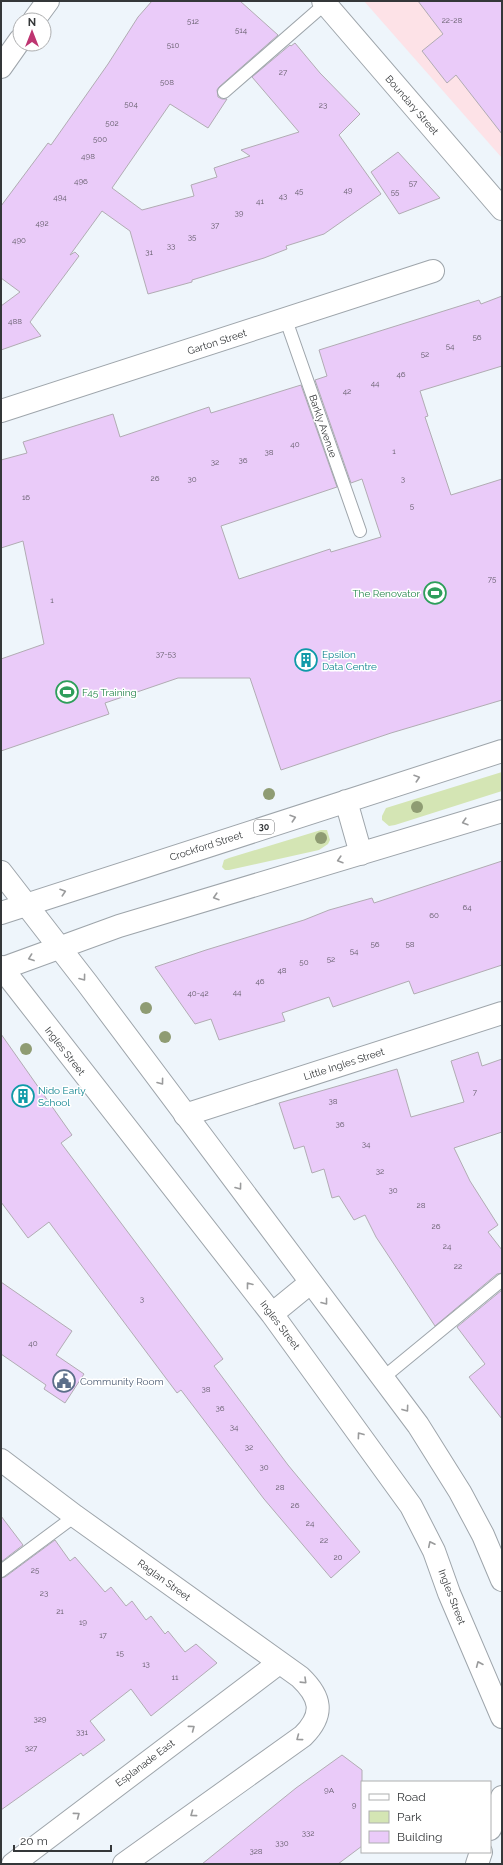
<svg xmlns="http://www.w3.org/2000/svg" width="503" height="1865" font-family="Raleway,sans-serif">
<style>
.commercial{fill:#fde2e7}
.green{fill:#d4e5b4}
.building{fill:#eacbf9;stroke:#b1acb3}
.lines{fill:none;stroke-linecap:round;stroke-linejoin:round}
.service-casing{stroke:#9ea5ab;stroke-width:14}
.minor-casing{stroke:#9ea5ab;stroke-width:24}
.tertiary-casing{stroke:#9ea5ab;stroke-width:24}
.primary-casing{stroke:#9ea5ab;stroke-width:24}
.service{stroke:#fff;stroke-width:12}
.minor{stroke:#fff;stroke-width:22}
.tertiary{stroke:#fff;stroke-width:22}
.primary{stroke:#fff;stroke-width:22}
.tree{fill:#8f9c73}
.oneway{stroke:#9a9b9c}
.labels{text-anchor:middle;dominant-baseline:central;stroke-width:3;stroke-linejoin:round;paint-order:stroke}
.number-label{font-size:8px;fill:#625c69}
.shield{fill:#fff;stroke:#717374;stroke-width:1}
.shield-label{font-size:9px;font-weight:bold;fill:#343739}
.street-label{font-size:10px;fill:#343739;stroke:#fff}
.leisure-label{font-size:10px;fill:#27864d;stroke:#fff;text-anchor:end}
.culture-label{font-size:10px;fill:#0d838f;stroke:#fff;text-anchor:start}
.service-label{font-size:10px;fill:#4e5e75;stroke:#fff;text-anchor:start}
</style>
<rect width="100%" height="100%" fill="#eef5fb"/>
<path class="commercial" d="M364,1H502V158Z"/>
<path class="green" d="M502,772V791L395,825L389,826L382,820V816L386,808Z
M321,830H327L330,840L328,844L319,850L229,870H225L222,867L224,860L229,858Z"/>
<path class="building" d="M152,1H240L278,35L219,87L217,90L218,97L222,99H227L208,128L170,104L112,188L142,210L194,196L191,185L217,177L214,168L250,156L241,150L299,132L252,77L290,45L291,46L295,43L320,73L360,114L339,135L381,194L324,234L286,246L287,249L264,258L192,280V282L148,294L130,231L102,211L70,255L75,252L79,256L30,322L41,336L1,350V306L20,292L1,278V206L48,143L51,145L108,64L138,17Z
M418,1H502V134L456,75L447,83L422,51L443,34Z
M398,152L440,198L399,214L371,172Z
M502,296V366L420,391L428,416L425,417L451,495L502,479V700L391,733L281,770L250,678H178L105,703L109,714L1,751V659L44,644L23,541L1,548V460L27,453L23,442L113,414L120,437L209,407L211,413L301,385L337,487L221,526L239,579L330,549L331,552L381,537L362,479L351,483L315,380L327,376L319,350L479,300L481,304Z
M502,861V965L414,994L409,981L333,1007L329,997L282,1013L285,1021L219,1040L211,1019L195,1024L155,967L206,950L304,920L329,910L372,898L374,903Z
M1,1034L72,1135L61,1143L223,1359L214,1366L288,1465L360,1552L331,1578L264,1499L181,1390L177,1393L49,1222L28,1238L1,1202Z
M478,1052L482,1066L502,1059V1132L454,1148L470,1181L498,1225L488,1232L502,1250V1273L497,1274L435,1326L376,1237L365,1215L354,1220L339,1196L332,1198L324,1169L312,1173L304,1146L294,1149L279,1103L397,1069L411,1117L464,1102L451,1061Z
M1,1282L72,1331L56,1355L84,1374L65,1403L44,1389L46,1385L1,1354Z
M502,1290V1419L469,1377L485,1364L457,1327Z
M1,1516L23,1545L1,1562Z
M55,1540L70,1561L75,1557L105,1592L111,1587L126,1606L132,1601L146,1620L151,1616L165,1634L168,1631L185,1652L196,1644L217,1663L151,1716L131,1689L90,1721L105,1740L83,1756L81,1753L1,1810V1578L5,1577Z
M342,1755L362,1770V1846L338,1864H202L296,1788Z"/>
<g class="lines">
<g class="service-casing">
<path id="service" d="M224,92L325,4
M286,320L360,531
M384,1377L502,1280
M1,1571L75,1516"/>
</g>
<g class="minor-casing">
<path id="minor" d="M323,1L502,209
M34,20L48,1
M1,67L20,40
M1,411L433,271
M185,1115L502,1013
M1,1460L75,1516L300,1677C321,1697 325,1714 303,1736L124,1864
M13,1864L279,1663"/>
</g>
<g class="tertiary-casing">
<path id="tertiary" d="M1,872L87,983L418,1425L460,1492L483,1535L502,1580
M1,967L272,1314L411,1506L434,1551L449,1593L502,1717
M272,1314L310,1283
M490,1829L502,1797
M477,1864L481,1852"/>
</g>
<g class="primary-casing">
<path id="primary" d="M346,801L361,854
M1,913L502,751
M1,969L119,926L502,811"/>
</g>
<use href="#service" class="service"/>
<use href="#minor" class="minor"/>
<use href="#tertiary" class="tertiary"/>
<use href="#primary" class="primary"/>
</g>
<g class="tree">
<circle cx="269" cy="794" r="6"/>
<circle cx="417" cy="807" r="6"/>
<circle cx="321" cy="838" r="6"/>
<circle cx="146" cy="1008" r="6"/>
<circle cx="165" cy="1037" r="6"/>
<circle cx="26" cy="1049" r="6"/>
</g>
<defs><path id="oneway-chevron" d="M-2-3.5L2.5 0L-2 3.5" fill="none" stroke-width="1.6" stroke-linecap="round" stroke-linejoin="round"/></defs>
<g class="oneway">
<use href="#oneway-chevron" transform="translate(417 778) rotate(-18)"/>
<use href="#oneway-chevron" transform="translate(293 818) rotate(-18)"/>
<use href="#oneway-chevron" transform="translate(465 822) rotate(163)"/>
<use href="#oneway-chevron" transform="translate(340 860) rotate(163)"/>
<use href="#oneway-chevron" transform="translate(63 892) rotate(-18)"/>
<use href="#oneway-chevron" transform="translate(216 897) rotate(163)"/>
<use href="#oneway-chevron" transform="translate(31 958) rotate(160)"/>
<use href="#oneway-chevron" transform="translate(83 978) rotate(53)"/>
<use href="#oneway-chevron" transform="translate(161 1082) rotate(53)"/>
<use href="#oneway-chevron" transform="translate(239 1187) rotate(53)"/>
<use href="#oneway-chevron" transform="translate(249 1285) rotate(-128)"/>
<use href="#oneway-chevron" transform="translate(325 1302) rotate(52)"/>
<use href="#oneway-chevron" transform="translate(406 1409) rotate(54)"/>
<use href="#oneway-chevron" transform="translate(360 1435) rotate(-126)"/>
<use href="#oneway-chevron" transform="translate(431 1544) rotate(-116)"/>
<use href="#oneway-chevron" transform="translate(479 1664) rotate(-113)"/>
<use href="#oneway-chevron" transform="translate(304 1681) rotate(44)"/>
<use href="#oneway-chevron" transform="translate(192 1728) rotate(-37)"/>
<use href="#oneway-chevron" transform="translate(299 1738) rotate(143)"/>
<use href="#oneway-chevron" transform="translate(193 1814) rotate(144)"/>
<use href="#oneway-chevron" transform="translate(77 1815) rotate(-37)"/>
</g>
<defs>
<g id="stadium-ring" transform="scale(1.15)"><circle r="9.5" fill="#fff" stroke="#2e9e5b" stroke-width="1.5"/><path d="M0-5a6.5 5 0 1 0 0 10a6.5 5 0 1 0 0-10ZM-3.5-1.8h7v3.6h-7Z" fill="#2e9e5b"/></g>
<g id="building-ring" transform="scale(1.15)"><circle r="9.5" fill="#fff" stroke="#0f9aa8" stroke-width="1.5"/><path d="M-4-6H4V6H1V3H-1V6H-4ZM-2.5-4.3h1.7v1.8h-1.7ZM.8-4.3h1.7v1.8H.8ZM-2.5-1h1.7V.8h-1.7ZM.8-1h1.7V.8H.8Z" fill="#0f9aa8"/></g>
<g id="civic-ring" transform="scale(1.15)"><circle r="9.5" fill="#fff" stroke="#5c6f8a" stroke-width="1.5"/><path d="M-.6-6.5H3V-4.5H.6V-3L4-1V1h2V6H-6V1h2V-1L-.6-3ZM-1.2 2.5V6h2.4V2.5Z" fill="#5c6f8a"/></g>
</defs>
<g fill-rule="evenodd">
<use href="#stadium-ring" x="435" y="593"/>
<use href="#building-ring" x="306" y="660"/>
<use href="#stadium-ring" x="67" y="692"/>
<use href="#building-ring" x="23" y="1096"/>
<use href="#civic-ring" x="64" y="1381"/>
</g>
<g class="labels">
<g class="number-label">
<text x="452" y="20">22-28</text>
<text x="193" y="21">512</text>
<text x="241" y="30">514</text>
<text x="173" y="45">510</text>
<text x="283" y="72">27</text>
<text x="167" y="82">508</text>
<text x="131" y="104">504</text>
<text x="323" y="105">23</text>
<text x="112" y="123">502</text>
<text x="100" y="139">500</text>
<text x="88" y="156">498</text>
<text x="81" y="181">496</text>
<text x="413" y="183">57</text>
<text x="348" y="190">49</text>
<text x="299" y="191">45</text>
<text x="395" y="192">55</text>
<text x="283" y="196">43</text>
<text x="60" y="197">494</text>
<text x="260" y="201">41</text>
<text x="239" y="213">39</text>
<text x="42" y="223">492</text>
<text x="215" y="225">37</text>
<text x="192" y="237">35</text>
<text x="19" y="240">490</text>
<text x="171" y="246">33</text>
<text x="149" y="252">31</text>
<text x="15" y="321">488</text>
<text x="477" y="337">56</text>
<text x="450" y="346">54</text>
<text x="425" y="354">52</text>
<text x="401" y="374">46</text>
<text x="375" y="383">44</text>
<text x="347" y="391">42</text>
<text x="295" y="444">40</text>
<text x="394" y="451">1</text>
<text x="269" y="452">38</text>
<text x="243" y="460">36</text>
<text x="215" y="462">32</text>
<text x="155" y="478">26</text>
<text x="192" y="479">30</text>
<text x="403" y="479">3</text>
<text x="26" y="497">16</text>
<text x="412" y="506">5</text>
<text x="492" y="579">75</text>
<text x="52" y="600">1</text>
<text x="166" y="654">37-53</text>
<text x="467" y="907">64</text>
<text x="434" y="915">60</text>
<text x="375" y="944">56</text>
<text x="410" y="944">58</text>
<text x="354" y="951">54</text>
<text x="331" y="959">52</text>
<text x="304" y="962">50</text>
<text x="282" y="970">48</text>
<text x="260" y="981">46</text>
<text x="237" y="992">44</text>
<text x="198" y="993">40-42</text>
<text x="475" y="1092">7</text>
<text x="333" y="1101">38</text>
<text x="340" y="1124">36</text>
<text x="366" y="1144">34</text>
<text x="380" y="1171">32</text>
<text x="393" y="1190">30</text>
<text x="421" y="1205">28</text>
<text x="436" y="1226">26</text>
<text x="447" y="1246">24</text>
<text x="458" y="1266">22</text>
<text x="142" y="1299">3</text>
<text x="33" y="1343">40</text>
<text x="206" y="1389">38</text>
<text x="220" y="1408">36</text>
<text x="234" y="1427">34</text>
<text x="249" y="1447">32</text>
<text x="264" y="1467">30</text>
<text x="280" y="1487">28</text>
<text x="295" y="1505">26</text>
<text x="310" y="1523">24</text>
<text x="324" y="1540">22</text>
<text x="338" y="1557">20</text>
<text x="35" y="1570">25</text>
<text x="44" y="1593">23</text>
<text x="60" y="1611">21</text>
<text x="83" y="1622">19</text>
<text x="103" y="1635">17</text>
<text x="120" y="1653">15</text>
<text x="146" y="1664">13</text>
<text x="175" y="1677">11</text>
<text x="40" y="1719">329</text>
<text x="82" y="1732">331</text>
<text x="31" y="1748">327</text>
<text x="329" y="1790">9A</text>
<text x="354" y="1805">9</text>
<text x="308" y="1833">332</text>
<text x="282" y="1843">330</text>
<text x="256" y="1851">328</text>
</g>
<rect class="shield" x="254" y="820" width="20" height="14" rx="3"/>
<g class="shield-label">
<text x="264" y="827">30</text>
</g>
<g class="street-label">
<text transform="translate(412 105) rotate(49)">Boundary Street</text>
<text transform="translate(217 342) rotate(-18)">Garton Street</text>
<text transform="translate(323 426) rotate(71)">Barkly Avenue</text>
<text transform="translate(206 846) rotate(-18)">Crockford Street</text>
<text transform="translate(65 1051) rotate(52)">Ingles Street</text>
<text transform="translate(344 1064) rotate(-18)">Little Ingles Street</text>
<text transform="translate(280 1325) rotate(53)">Ingles Street</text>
<text transform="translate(164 1580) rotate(36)">Raglan Street</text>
<text transform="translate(452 1597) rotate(69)">Ingles Street</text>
<text transform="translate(145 1763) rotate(-37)">Esplanade East</text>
</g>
<g class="leisure-label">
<text x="420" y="593">The Renovator</text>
<text x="82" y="692" text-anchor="start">F45 Training</text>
</g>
<g class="culture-label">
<text x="322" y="654">Epsilon<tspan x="322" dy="12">Data Centre</tspan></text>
<text x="38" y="1090">Nido Early<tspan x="38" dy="12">School</tspan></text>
</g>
<g class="service-label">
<text x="80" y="1381">Community Room</text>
</g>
</g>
<rect width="503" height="1865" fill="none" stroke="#343739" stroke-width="4"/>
<rect x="361" y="1781" width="130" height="72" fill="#ffffff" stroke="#aeafb0"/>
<rect x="369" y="1794" width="20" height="6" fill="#ffffff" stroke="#aeafb0"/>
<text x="397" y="1801" font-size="12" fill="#343739">Road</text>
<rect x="369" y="1811" width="20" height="12" fill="#d4e5b4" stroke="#aeafb0"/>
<text x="397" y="1821" font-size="12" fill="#343739">Park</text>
<rect x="369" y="1831" width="20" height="12" fill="#eacbf9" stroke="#aeafb0"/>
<text x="397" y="1841" font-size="12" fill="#343739">Building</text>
<g transform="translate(32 32)"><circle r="19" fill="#ffffff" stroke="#aeafb0"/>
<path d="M0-3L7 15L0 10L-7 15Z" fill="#be3571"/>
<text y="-6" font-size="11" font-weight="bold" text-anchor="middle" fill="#343739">N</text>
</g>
<path d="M14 1845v6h97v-6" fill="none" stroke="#343739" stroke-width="2"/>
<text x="20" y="1845" font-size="12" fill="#343739" stroke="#ffffff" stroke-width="3" paint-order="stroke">20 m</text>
</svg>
